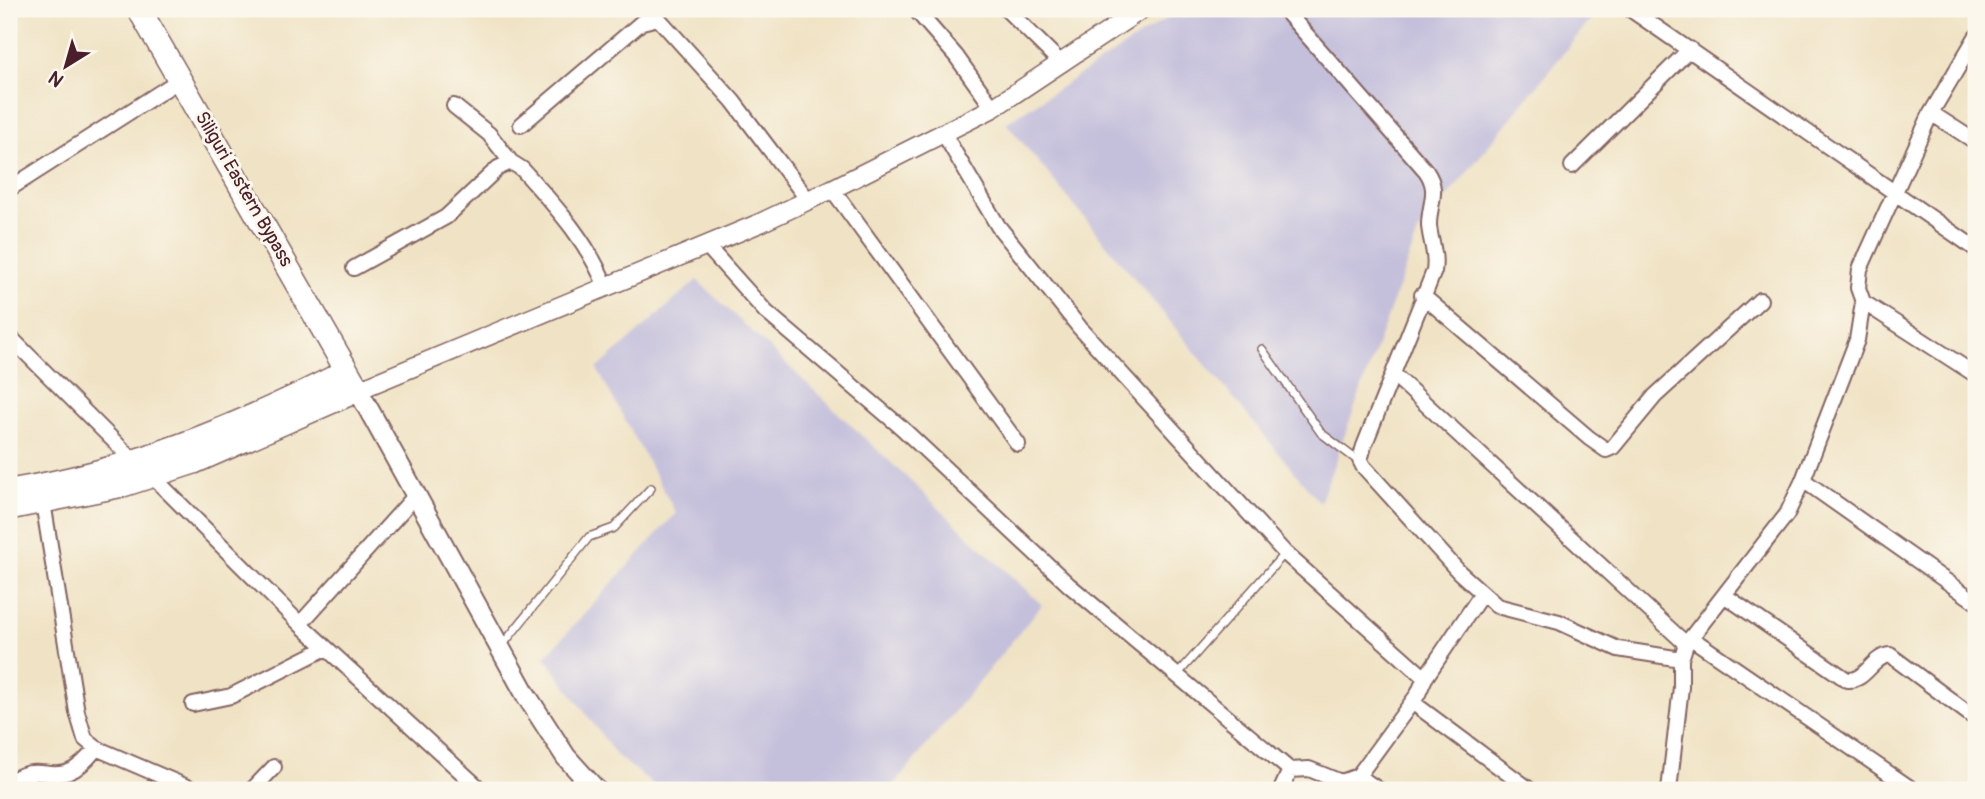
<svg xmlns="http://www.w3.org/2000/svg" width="1985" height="799" font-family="Pangolin,sans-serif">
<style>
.industrial{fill:#c4c0db}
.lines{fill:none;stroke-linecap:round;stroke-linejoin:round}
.service-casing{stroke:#846461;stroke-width:10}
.minor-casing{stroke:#846461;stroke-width:18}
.tertiary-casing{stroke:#846461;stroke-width:21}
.secondary-casing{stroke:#846461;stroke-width:23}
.primary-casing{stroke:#846461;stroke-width:26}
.service{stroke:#fff;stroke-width:7}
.minor{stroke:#fff;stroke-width:14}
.tertiary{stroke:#fff;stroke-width:18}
.secondary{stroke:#fff;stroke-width:19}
.primary{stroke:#fff;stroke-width:23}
.labels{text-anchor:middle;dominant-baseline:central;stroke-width:6;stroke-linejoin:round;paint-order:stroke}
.street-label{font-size:19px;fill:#4a1f2b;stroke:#fbf7ec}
</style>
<rect width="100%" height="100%" fill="#fbf7ec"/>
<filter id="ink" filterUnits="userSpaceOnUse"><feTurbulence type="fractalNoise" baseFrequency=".0143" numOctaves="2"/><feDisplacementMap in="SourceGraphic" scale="14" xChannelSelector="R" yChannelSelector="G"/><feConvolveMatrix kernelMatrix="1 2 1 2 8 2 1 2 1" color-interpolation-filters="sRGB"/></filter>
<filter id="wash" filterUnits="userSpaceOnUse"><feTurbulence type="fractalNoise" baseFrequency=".00686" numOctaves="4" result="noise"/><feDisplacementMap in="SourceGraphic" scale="28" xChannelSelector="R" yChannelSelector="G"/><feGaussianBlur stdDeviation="1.57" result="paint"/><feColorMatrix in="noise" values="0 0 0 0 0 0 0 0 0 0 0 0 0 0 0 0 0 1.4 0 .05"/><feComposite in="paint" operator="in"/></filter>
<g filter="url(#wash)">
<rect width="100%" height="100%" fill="#f0e3c5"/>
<path class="industrial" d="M1181,9H1599L1418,233L1320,503L1006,123Z
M697,280L1042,605L890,790H660L616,755L545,657L676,513L597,369Z"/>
</g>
<g filter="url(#ink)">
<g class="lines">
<g class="service-casing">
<path id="service" d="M1262,349L1321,433L1361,463
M501,647L589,537L614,528L651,488
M1177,675L1285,553"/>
</g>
<g class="minor-casing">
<path id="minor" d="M915,9L956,56L993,108
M1006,9L1062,64
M1284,9L1426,171C1440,191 1429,203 1429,225C1430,241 1437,254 1434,271L1364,446L1360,460L1363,466L1459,572L1497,606L1559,622L1618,649L1681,659
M1630,9L1976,249
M454,106L489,134L511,162
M1931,113L1976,142
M521,125L642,22L658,18L733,101L808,200
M944,134L998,226L1080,328L1285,553L1425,678
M1572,166L1690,49
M9,189L181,79
M832,189L1018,444
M706,245L766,312L902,428L1069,585L1290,770L1309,769L1341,782L1358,776L1418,694L1425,678L1481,595
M354,268L446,217L498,168L511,162L522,169C556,207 587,240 606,287
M1422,295L1589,438L1606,450L1613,447L1655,396L1760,300
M1863,302L1976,375
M9,336L135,462
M1393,374L1686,644
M151,475L300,624L481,790
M1803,480L1976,602
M43,502L77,712L85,739L96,748L194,790
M1724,595L1847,680C1866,682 1872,656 1890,655L1976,719
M300,624L416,495
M1691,638L1913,790
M1412,702L1530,790
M193,704L231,696L326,648
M1358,776L1379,790
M9,783C43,755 58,799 96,748
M252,790L274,767
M573,790L584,777
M1281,790L1290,770
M1669,790L1681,687V659L1686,644L1787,514L1803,480L1857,340L1863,302L1858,288L1860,269L1931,113L1976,37"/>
</g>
<g class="tertiary-casing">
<path id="tertiary" d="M358,390L760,223L832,189L993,108L1142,9"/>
</g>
<g class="secondary-casing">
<path id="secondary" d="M358,390L526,695L566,757L596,790"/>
</g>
<g class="primary-casing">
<path id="primary" d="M9,491C129,472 240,426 347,371
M9,508L123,485L194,462L358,390L139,9"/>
</g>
<use href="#service" class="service"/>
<use href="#minor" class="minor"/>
<use href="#tertiary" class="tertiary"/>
<use href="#secondary" class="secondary"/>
<use href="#primary" class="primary"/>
</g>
</g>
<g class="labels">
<g class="street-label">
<text transform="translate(244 189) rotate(60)">Siliguri Eastern Bypass</text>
</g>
</g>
<rect width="1985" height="799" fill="none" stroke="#fbf7ec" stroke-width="35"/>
<g transform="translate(66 66) rotate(217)" stroke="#fbf7ec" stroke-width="5" paint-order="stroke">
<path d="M0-5L12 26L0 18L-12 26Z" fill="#4a1f2b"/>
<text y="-10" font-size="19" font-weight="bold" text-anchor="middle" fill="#4a1f2b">N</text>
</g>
</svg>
